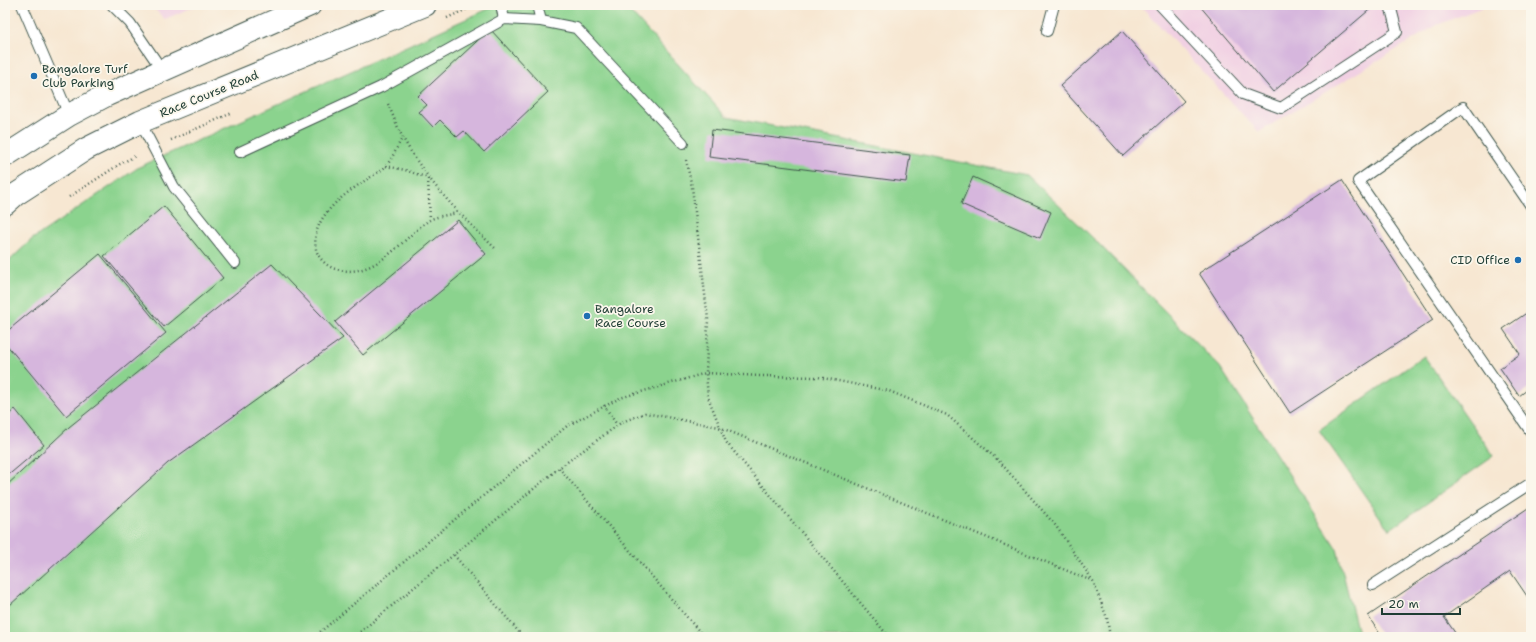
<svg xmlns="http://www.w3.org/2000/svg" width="1536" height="642" font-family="'Shantell Sans',sans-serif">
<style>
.built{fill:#f1d0e3}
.green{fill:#8bd38e;stroke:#558861}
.building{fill:#d6b6dd}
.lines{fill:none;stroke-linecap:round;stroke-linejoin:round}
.lane-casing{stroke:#3f564c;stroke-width:12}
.secondary-casing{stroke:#3f564c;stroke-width:24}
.path{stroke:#3f564c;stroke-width:2.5;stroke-dasharray:1 3;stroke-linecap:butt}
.lane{stroke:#fff;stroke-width:10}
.secondary{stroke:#fff;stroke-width:22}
.poi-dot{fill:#1f6fb2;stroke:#fbf7ec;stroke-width:1.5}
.labels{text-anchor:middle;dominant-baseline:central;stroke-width:3.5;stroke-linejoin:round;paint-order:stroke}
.poi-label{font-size:12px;fill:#1f3d34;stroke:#fbf7ec;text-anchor:start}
.street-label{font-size:12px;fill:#1f3d34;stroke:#fbf7ec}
</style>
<rect width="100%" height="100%" fill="#fbf7ec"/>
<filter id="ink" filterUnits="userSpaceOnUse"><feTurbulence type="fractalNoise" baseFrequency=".025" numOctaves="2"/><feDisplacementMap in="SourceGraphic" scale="8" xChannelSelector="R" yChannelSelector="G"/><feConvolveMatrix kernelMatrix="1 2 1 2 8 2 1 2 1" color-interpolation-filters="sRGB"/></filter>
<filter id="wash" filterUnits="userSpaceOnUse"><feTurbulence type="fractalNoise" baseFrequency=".012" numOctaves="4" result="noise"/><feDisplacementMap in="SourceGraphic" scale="16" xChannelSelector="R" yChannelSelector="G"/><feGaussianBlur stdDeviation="0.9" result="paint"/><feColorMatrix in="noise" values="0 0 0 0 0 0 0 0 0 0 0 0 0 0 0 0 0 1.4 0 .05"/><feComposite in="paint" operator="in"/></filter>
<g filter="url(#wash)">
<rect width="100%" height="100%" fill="#f7e7d2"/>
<path class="built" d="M150,5H198L165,19Z
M1140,5H1488L1437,25L1259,132Z"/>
<path class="green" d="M497,5H624L726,117L1027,175L1092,237L1220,367L1337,549L1359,637H5V265L31,240L139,167Z
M1424,356L1494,456L1389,530L1319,430Z"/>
<g id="blocks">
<path class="building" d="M1199,5H1375L1273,92Z
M490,29L548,92L484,152L464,131L457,137L440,120L433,127L419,112L427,105L418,96Z
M1122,31L1184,101L1123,156L1060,86Z
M712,130L910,155L906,182L709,157Z
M973,177L1051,212L1040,238L961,204Z
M1342,180L1433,320L1290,413L1199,273Z
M164,206L223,278L164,327L104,256Z
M458,220L486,254L363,355L335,322Z
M100,254L166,333L66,416L5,343V333Z
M272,264L343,338L168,463L10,605L5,600V487L69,427Z
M1531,310V387L1519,396L1500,368L1520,354L1503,329Z
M15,409L44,445L5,478V418Z
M1531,506V602L1510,571L1444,617L1458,637H1382L1368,616Z"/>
</g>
</g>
<g filter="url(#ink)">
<use href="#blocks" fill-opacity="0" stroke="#3f564c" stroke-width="1"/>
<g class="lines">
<g class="lane-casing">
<path id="lane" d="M22,5L69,115
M112,5L130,23L162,70
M501,5L504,19
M537,5L541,21
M1160,5L1243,94L1281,108L1397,32L1390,5
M1047,31L1054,5
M140,122L174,187L235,263
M240,152L381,87L504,19L541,21L576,28L683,143
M1531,206L1463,107L1358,181L1531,432
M1373,585L1531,483"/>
</g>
<g class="secondary-casing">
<path id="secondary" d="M5,156L69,115L107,95L310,5
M5,204L15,195L86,149L140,122L425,5"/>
</g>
<path class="path" d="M447,18L476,5
M388,104C393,115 397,127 403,138C427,182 461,216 497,250
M403,137C397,146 393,158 386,166C381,171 372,176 366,180C343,195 310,218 316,249C318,258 327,267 336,269C375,280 401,240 428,221C435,216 449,215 457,213
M171,140L232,113
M686,160L692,187L708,319L706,373L708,397L726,442L889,637
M386,166L405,170L428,178
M428,179L430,219
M69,197L120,164L137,155
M604,405L617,425
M559,468L704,637
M454,555L523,637
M314,637L567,426L620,398L706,373L761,376L818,377L889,391L947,415L999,461L1056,526L1093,581L1107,618L1110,637
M354,637L559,468L622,422L645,413L719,427L1092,581"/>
<use href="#lane" class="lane"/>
<use href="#secondary" class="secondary"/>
</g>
</g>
<g class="poi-dot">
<circle cx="34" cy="76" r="4"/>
<circle cx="1518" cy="260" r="4"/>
<circle cx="587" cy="316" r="4"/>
</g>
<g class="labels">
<g class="poi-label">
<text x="42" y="69">Bangalore Turf<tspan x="42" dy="14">Club Parking</tspan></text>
<text x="1510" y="260" text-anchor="end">CID Office</text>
<text x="595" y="309">Bangalore<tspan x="595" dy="14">Race Course</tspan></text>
</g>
<g class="street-label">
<text transform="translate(209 94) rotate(-22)">Race Course Road</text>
</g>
</g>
<rect width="1536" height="642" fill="none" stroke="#fbf7ec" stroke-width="20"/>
<path d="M1382 608v6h78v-6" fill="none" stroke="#1f3d34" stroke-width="2"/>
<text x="1388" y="608" font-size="12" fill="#1f3d34" stroke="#fbf7ec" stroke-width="3" paint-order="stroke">20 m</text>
</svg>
